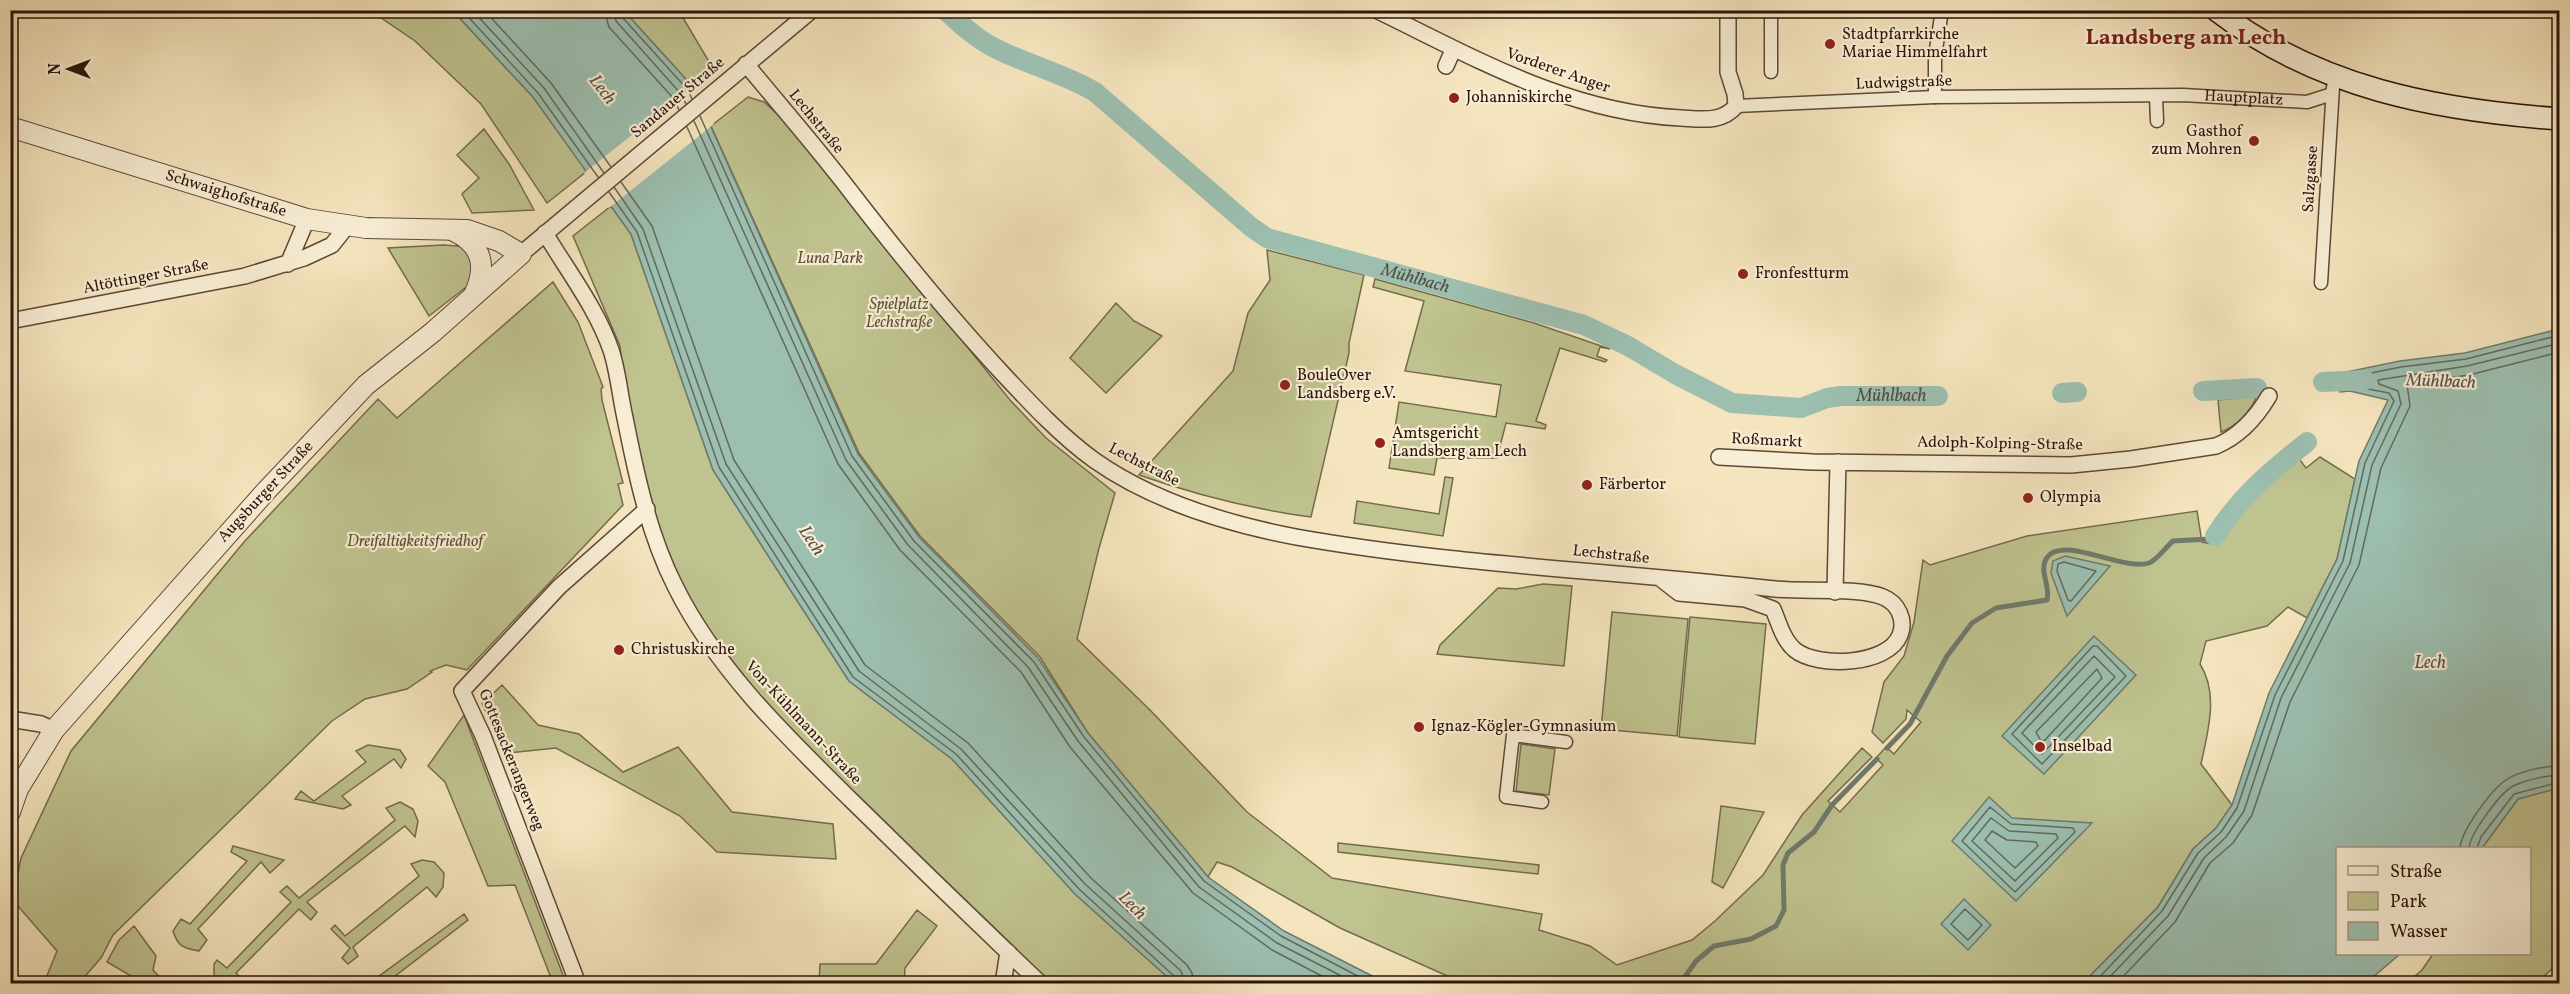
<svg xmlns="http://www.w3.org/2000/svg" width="2570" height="994" font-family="Vollkorn,serif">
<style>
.green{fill:#bfc38f;stroke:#756b4c;stroke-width:1.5}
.water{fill:#9cbfb0;stroke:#6f7a6d;stroke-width:1.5}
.pier{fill:#f5e5be}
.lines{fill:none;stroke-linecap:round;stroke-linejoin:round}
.shore{stroke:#64695c;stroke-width:1.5}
.stream{stroke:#6f7a6d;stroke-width:5}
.canal{stroke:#9cbfb0;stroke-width:20}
.pedestrian-casing{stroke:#5e4836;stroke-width:15}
.minor-casing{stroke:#5e4836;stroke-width:18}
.tertiary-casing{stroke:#5e4836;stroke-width:22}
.secondary-casing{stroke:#2b1308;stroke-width:24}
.pedestrian{stroke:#f8eed5;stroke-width:12}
.minor{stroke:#f8eed5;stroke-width:15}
.tertiary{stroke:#f8eed5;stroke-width:20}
.secondary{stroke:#f8eed5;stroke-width:21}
.poi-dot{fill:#8f2418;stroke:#f8eed5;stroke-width:2}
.labels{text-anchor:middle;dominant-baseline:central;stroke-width:4.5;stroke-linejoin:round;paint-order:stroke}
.poi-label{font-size:16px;fill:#2b1308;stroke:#f8eed5;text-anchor:start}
.street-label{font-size:16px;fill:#2b1308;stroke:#f8eed5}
.park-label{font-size:16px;font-style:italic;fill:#5f5137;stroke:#f8eed5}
.water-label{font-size:18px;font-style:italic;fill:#534f43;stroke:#f8eed5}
.district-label{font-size:22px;font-weight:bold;fill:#7a1f14;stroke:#f8eed5}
</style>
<rect width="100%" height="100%" fill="#f5e5be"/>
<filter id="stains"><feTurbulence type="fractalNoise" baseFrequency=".00333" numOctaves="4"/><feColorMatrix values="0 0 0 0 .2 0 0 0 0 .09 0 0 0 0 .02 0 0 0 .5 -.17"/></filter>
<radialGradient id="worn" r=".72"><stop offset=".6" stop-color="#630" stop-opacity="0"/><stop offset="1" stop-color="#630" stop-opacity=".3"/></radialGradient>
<path class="green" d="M371,11H453L533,97L587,171L547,203L481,104L415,41Z
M624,11H679L714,70L693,87Z
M748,97L764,102L787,123L1010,400L1046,438L1115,493L1099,548L1077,639L1150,710L1247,812L1332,878L1542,914L1539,930L1590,946L1617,965L1692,940L1715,921L1763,875L1802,815L1862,748L1872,757L1828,801L1840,812L1883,765L1876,758L1886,747L1894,754L1921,722L1907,710L1906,719L1883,743L1872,732L1884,682L1904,656L1914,622L1923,560L1930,565L2027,536L2197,511L2202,542L2212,544C2240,500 2254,487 2297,456L2306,468L2320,457L2355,479L2337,559L2307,618L2288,607L2267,626L2206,641L2200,664C2219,694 2208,731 2201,764L2232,805L2216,828L2193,849L2158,907L2083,983H1463L1340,928L1232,867L1217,862L1208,877L1088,733L1040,657L920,536L859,453L711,126Z
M484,129L509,164L534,210L472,213L462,194L479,178L457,155Z
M611,206L631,234L713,470L849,681L952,759L1075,894L1174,983H1051L927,868L770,709L698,617L679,585L652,509L626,405L620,346L573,236Z
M443,245L471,247L474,281L429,316L388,248Z
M1267,250L1364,275L1349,343V353L1311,517C1251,509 1196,495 1139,475L1233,371L1248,313L1270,280Z
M1375,279L1534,323L1610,349L1600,347L1597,356L1607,360L1605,362L1560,348L1536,421L1546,425L1545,429L1506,423L1497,458H1437L1434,475L1389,468L1399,402L1496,417L1501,385L1405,371L1424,301L1373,287Z
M553,282L578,322L603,387L601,389L602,400L623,483L618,484L623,505L467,670L446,665L430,671L432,672L407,689L365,699L332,721L113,935L101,958L79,983H44L57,951L17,905L16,883L21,858L71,751L244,542L378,399L397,418Z
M1116,303L1134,321L1162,336L1106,393L1070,358Z
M2257,396C2250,412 2237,426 2221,432L2218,400Z
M1445,477L1453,478L1443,536L1354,523L1357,501L1439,514Z
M1543,584L1572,586L1564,666L1437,654L1440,645L1498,588L1516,589Z
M1612,612L1688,619L1677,736L1601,729Z
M1690,617L1766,624L1755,744L1679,737Z
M502,685L538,725L579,734L623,772L678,747L732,812L833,824L836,859L717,852L680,816L556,748L507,753L482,704Z
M464,715L566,983H553L515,885L488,886L445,782L428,766Z
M1521,744L1555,749L1549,795L1516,791Z
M368,745L400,750L406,759L401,768L394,759L342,796L351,805L343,809L295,799L301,791L314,801L366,762L356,751Z
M2559,788V963L2536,983L2406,984L2422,970L2433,954H2530V848H2482L2518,799Z
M400,802L413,809L418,821L415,837L405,826L307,902L317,912L311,920L299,909L236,973L245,983H218L214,977V964L217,960L227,968L291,902L280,892L287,886L299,898L395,820L386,808Z
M1721,806L1764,812L1723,888L1712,882Z
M1338,843L1539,865L1538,874L1338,852Z
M233,846L284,860L270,873L261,862L198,929L207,940L199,951C183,948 178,947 173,931L181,919L190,924L247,861L231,852Z
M422,860L434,862L444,873L443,887L436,897L427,887L353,947L358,956L348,964L342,958L350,948L331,929L335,925L345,936L419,876L411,864Z
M917,910L937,926L905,968L904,983H819L820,964H876Z
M464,914L468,920L386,983L371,982Z
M134,926L156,956L153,970L165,983H139L138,980L107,962L119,940Z"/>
<path class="water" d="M453,11H624L693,87L858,454L919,537L1038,658L1088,733L1208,877L1284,931L1386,983H1174L1075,894L952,759L849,681L713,470L631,234L533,97Z
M2559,329V788L2518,799L2482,848H2338V954H2400L2366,983H2083L2158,907L2193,849L2216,828L2232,805L2269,693L2337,559L2359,461L2388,400L2350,391L2340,392L2341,373L2400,361L2465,353Z
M2065,556L2110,566L2067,616L2051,573L2053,561Z
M2094,636L2136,675L2044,774L2002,736Z
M1989,797L2012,818L2092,823L2016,901L1952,841Z
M1964,899L1991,925L1968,950L1941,924Z"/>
<path class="pier" d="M695,85L714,124L609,208L584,173Z"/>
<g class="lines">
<path class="shore" d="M462,10L538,93L598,177
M472,10L544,88L604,173
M484,10L551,83L611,167
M604,10L609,27L674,99L679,110
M613,10L616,21L681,94L686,104
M620,10L622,17L688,90L692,99
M700,116L852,456L914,541L1034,662L1084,737L1204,881L1281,936L1373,984
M694,121L846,460L908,545L1028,667L1078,741L1199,887L1277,943L1357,984
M687,127L838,464L900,550L1021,672L1070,747L1193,893L1272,950L1337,984
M621,182L652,226L734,460L865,665L968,743L1091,878L1187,965L1192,973L1194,984
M614,187L643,229L726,464L859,671L961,749L1085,884L1181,971L1185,984
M609,192L637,232L719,467L853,677L956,754L1079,889L1175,977L1177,984
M2064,562L2096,571L2071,601L2068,600L2057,571L2058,564Z
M2093,646H2097L2126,676L2042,764L2012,734Z
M2094,656L2115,677L2042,754L2022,733Z
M2097,669L2102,678L2045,740L2041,741L2036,732Z
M1990,807L2011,824L2073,828L2075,832L2015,892L1962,841Z
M1991,818L2009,831L2056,834L2058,838L2015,881L1972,841Z
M1992,831L2007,840L2036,842L2038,846L2015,868L1985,840Z
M2460,848C2461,831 2491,790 2506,780C2519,771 2544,766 2560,766
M2469,848C2470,834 2500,793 2513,786C2526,780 2545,776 2560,775
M2477,848L2481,837L2514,794L2560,782
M1965,909L1982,925L1968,940L1951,924Z
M2093,984L2162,911L2198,853L2221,832L2237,808L2275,695L2343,561L2365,463L2394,401L2389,393L2347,385L2346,378L2401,367L2466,359L2560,335
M2103,984L2168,916L2204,858L2226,837L2244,811L2281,698L2350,563L2372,465L2401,404L2398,391L2379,384L2378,380L2467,366L2560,343
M2116,984L2175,922L2210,863L2233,843L2252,815L2290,702L2359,565L2381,468L2410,406L2407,384L2469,375L2560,352"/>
<path class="stream" d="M1887,748L1910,724L1947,656L1972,623L1996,608L2047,600C2051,587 2039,572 2046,559C2060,533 2123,572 2149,563C2157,560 2166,547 2173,541L2210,539L2215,536
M1680,984L1696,961L1714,946L1751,939L1776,926L1784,910L1783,865L1788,853L1814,832L1832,805L1877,759"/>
<g class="canal">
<path id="s1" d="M945,10C959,23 972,35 989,45C1023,64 1062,72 1095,92L1251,227L1267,238L1584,325L1628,346L1675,374L1732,403L1801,408L1827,398L1841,396H1938"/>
<path d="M2323,382L2365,380"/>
<path d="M2203,391L2257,388"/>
<path d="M2062,393L2077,392"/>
<path d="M2215,536C2241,495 2270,472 2307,442"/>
</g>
<g class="pedestrian-casing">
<g id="pedestrian">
<path d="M1771,10V72"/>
<path d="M2156,96L2157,121"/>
<path d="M1935,97V56L1942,10"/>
<path id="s2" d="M1736,106L1935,97L2183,95L2307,102L2332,94"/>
<path d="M2321,283L2333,87"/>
<path d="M1542,802L1506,797L1513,735L1566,742"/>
</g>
</g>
<g class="minor-casing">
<path id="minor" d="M1376,10C1475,58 1569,113 1681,118C1701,119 1722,123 1736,106L1735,94L1728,72V10
M746,64C782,108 820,151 854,196C902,258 951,318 1004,375C1032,405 1061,436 1094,460C1152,501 1228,524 1296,537C1454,565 1616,571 1775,589C1803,592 1860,587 1883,597C1898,603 1906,620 1900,635C1888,666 1817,668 1795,650C1783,640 1779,623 1773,609L1745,599L1679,593L1661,579
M1446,66L1453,50
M545,233C567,270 597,309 611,350C618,371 620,396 625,418C636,474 649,535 675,586C716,669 786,736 851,800C914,862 977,923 1041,984
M521,254L812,10
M288,264L307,219
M10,321L245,276L304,258L332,245L347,226
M1719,457L1813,462L2071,465L2131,459L2216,446C2240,436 2256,418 2269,396
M1835,592L1838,462
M10,719L41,724L54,730
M578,984L483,736L462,691L559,587L647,509
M1003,984L1008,952"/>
</g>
<g class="tertiary-casing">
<g id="tertiary">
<path id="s3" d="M10,127L307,219L366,228L467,230L499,241L521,254L433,332L366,385L267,490L54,730L18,789L10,812"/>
<path d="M454,231C483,245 487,267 474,295"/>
</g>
</g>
<g class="secondary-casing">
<path id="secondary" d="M2216,10C2318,88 2435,110 2560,119"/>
</g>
<use href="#pedestrian" class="pedestrian"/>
<use href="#minor" class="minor"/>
<use href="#tertiary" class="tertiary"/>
<use href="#secondary" class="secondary"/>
</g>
<g class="poi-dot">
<circle cx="1830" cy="44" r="6"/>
<circle cx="1454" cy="98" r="6"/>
<circle cx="2254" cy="141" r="6"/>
<circle cx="1743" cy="274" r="6"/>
<circle cx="1285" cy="385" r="6"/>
<circle cx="1380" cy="443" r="6"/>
<circle cx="1587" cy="485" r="6"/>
<circle cx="2028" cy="498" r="6"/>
<circle cx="619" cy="650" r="6"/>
<circle cx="1419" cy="727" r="6"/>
<circle cx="2040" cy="747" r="6"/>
</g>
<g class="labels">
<g class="poi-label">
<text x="1842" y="35">Stadtpfarrkirche<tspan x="1842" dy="18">Mariae Himmelfahrt</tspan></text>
<text x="1466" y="98">Johanniskirche</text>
<text x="2242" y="132" text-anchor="end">Gasthof<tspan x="2242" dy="18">zum Mohren</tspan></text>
<text x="1755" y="274">Fronfestturm</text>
<text x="1297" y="376">BouleOver<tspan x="1297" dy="18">Landsberg e.V.</tspan></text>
<text x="1392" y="434">Amtsgericht<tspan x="1392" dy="18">Landsberg am Lech</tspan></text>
<text x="1599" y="485">Färbertor</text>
<text x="2040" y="498">Olympia</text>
<text x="631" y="650">Christuskirche</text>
<text x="1431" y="727">Ignaz-Kögler-Gymnasium</text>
<text x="2052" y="747">Inselbad</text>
</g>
<g class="street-label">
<text transform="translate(1558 71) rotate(19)">Vorderer Anger</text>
<text transform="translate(1904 83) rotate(-2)">Ludwigstraße</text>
<text transform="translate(678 98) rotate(-40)">Sandauer Straße</text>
<text stroke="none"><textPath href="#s2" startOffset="508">Hauptplatz</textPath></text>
<text transform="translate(816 122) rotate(51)">Lechstraße</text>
<text transform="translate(2311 179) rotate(-86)">Salzgasse</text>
<text stroke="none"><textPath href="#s3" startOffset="226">Schwaighofstraße</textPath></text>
<text transform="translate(146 277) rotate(-11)">Altöttinger Straße</text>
<text transform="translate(1767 441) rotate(3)">Roßmarkt</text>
<text transform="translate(2000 444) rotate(1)">Adolph-Kolping-Straße</text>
<text transform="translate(1144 465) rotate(27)">Lechstraße</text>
<text transform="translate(266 492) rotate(-47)">Augsburger Straße</text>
<text transform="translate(1611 555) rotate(6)">Lechstraße</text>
<text transform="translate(803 723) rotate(47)">Von-Kühlmann-Straße</text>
<text transform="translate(511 760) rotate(68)">Gottesackerangerweg</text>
</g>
<g class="park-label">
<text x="830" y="259">Luna Park</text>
<text x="899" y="305">Spielplatz<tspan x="899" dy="18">Lechstraße</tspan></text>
<text x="415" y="542">Dreifaltigkeitsfriedhof</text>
</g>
<g class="water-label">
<text transform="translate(602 90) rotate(53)">Lech</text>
<text stroke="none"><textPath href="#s1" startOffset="552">Mühlbach</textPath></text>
<text transform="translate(2441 382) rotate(2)">Mühlbach</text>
<text stroke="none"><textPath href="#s1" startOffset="1056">Mühlbach</textPath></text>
<text transform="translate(811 541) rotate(57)">Lech</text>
<text x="2430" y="663">Lech</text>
<text transform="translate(1132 906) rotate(46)">Lech</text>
</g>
<g class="district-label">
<text x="2186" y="38">Landsberg am Lech</text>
</g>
</g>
<rect width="2570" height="994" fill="none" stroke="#f5e5be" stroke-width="36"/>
<rect x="12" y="12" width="2546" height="970" fill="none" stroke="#2b1308" stroke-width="3"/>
<rect x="18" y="18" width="2534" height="958" fill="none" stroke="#2b1308" stroke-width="1.5"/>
<rect x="2336" y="847" width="195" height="108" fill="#f8eed5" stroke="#a69683" stroke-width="1.5"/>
<rect x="2348" y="866" width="30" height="9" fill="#f8eed5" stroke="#a69683" stroke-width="1.5"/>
<text x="2390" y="877" font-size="18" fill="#2b1308">Straße</text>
<rect x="2348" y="892" width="30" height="18" fill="#bfc38f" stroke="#a69683" stroke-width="1.5"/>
<text x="2390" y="907" font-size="18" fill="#2b1308">Park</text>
<rect x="2348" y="922" width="30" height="18" fill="#9cbfb0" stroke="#a69683" stroke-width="1.5"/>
<text x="2390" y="937" font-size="18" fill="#2b1308">Wasser</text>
<g transform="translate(69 69) rotate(270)" stroke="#f8eed5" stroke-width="4.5" paint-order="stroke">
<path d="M0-4.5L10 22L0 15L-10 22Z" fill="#2b1308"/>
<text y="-9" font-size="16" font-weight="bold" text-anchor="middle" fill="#2b1308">N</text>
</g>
<rect width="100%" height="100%" filter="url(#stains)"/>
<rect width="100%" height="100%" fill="url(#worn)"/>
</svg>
